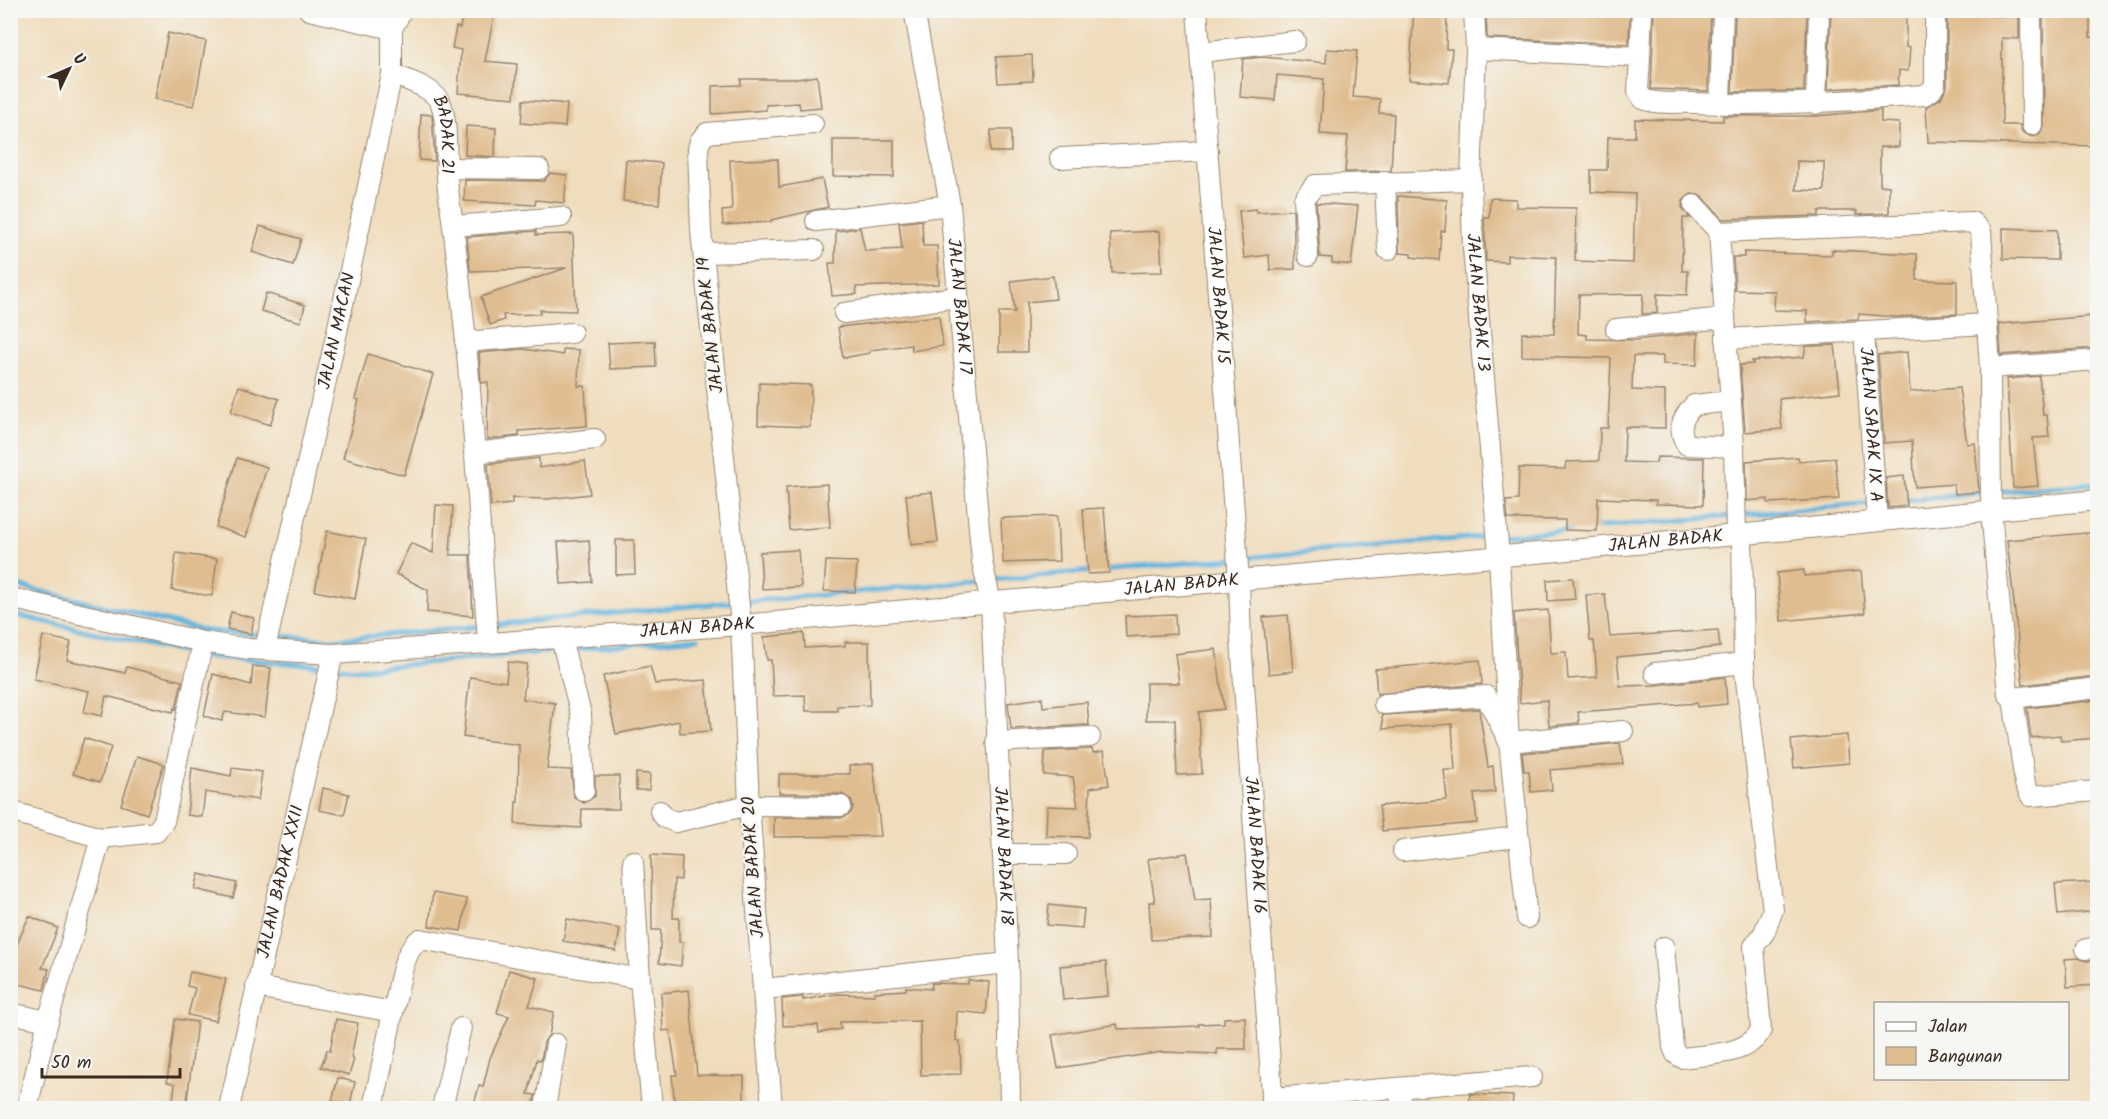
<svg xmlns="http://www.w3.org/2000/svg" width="2108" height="1119" font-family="Kalam,sans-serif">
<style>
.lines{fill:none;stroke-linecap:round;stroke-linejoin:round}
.stream{stroke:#62b4dd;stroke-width:5}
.building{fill:#e0bd90;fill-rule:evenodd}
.minor-casing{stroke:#96846e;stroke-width:22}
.minor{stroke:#fff;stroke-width:20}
.labels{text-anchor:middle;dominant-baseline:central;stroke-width:4.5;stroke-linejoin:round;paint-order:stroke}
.street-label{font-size:18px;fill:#3b2a1e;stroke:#f6f6f2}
</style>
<rect width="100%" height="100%" fill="#f6f6f2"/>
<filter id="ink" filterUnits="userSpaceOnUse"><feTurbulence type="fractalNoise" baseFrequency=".0167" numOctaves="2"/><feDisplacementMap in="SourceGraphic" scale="12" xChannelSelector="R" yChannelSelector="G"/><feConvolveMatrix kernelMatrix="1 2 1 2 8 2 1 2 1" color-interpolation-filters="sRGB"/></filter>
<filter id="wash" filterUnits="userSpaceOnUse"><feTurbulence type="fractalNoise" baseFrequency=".008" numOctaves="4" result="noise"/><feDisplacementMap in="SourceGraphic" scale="24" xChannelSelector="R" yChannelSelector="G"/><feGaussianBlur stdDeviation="1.35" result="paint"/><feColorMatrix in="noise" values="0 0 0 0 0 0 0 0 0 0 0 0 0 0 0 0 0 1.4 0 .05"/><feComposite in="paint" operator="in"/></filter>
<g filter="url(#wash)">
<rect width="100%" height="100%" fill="#f0ddbd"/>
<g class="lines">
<path class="stream" d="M1995,492L2098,483
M1741,515L1986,493
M1591,528L1732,516
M1502,536L1570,530
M1242,558L1492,536
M1104,570L1232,559
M991,580L1095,571
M10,584L206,631L264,635
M743,602L981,581
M10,614L200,656L325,666
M492,625L733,602
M273,635L333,640L482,626
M334,667L360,669L698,638"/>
</g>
<g id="blocks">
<path class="building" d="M463,10H495L485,61L517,64L514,98L458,93L461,50L452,48L456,27L460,28Z
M1414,10H1447L1446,49H1452L1449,83L1409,80Z
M1499,10H1630L1629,44L1487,38L1486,15L1498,16Z
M1654,10H1711L1708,91L1651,89Z
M1735,10H1772L1807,15L1804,91L1732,92Z
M1831,10H1906V47L1910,48L1908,71L1899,70L1898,85L1828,89Z
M1947,11L1967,12V15L2019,17V39L2002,38V125H2020L2022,132L2032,137L2039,135L2044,125L2043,12L2090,14V37H2097L2094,95H2097V146L1928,142L1926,107L1941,98L1947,86Z
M168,33L206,41L194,106L155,99Z
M1327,49L1357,51L1353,97L1380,99L1379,113L1394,114L1391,171L1345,172L1348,136L1320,134L1324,79L1277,75L1275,100L1240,97L1243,59L1262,57L1326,63Z
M1032,55L1033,81L998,83L996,57Z
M817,76L821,107L800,109L799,103L766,105V110L712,114V86L741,85V79H797Z
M523,100L567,104L565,127L521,123Z
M1881,110V122L1899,123V147H1880V185L1889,186V213L1856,215L1857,211H1819V216L1723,219L1702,196L1691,194L1683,201L1682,207L1690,218H1683L1682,271H1688L1687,295L1657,294V313L1642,314L1643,294L1579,295L1578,334L1587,335V339L1635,340L1698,333L1697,365L1663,364V356H1633L1632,390L1665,391V428L1625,427L1624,462L1656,463L1657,457L1704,458L1703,505L1656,504V500L1598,498L1597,531L1565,530V520L1508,519L1506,501L1518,500L1519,468L1565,469L1566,462L1599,461L1600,428H1608L1611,358L1522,356V333L1554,334L1556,257L1507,255V262L1486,261L1484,217H1489L1490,198L1516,199V207L1576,208L1575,261L1633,263L1635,194L1591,192V170H1607L1608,137H1635V119L1723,121V116H1816ZM1797,161L1824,162V191L1796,190Z
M421,114L432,115L435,161L419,160Z
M466,126L496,128L495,157L465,155Z
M991,130H1011V152H990Z
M833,140H894V177L833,176Z
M778,159L779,187L822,179L828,207L771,220V222L723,225L722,211L732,210L730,160Z
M626,160L662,163L659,204L623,201Z
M550,173L567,175L564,203L536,200L535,205L464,201L465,180L544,181Z
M1398,196L1447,200L1445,231H1441L1439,260L1411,257V254L1399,253Z
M1316,203L1358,206L1351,265L1332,263V258L1320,257Z
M1255,209L1256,212L1293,210L1295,269L1270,270L1269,255L1244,258L1239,211Z
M922,220L923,246H937L939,284L856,287L857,294L832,296L829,263H835L836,231L860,228L865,251L902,249L899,223Z
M260,226L301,239L293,265L252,252Z
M2003,228L2057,230V260L2003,259Z
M536,231V235L573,234L576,311L540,310V314L503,315L504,320L490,325L481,297L566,268L470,271L467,237Z
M1160,231L1162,272L1112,273L1110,233Z
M1832,250L1917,254V280L1957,281V314L1896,317L1859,314L1858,319L1807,322V311L1774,310L1775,291L1735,290L1733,257H1744V252L1832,255Z
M1053,276L1056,299L1027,302V352H999V312H1015L1011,281Z
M266,293L305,305L301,322L261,311Z
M939,316L943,346L912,351L911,345L870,350V353L843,358L838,327Z
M2093,316L2096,348L2001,355L1999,324Z
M655,341L656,367L610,369L608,343Z
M1835,345L1840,392L1779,399L1782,429L1745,432L1740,365L1753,364L1752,361L1804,357L1806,346Z
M523,349L563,355V349L579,350L578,386H585L587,426L519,431V436L487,439L488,382L481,383L479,353Z
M1907,352L1910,392L1959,388L1967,444L1975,443L1979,492L1955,494L1954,484L1915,487L1912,441L1884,443L1878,355Z
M368,354L433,374L404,475L343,458L359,400L355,399Z
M2039,376L2043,415H2047L2049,437L2033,438L2038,486L2013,488L2007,379Z
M759,383L811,385L810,427L758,425Z
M239,386L279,399L270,425L231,412Z
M1798,457L1799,461L1835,458L1839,499L1768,503V499L1747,501L1746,461Z
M237,458L267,467L246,537L216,527Z
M539,458V468L585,461L590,494L547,499L512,498V504L491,506L488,464Z
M1904,476L1907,506L1888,508L1886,478Z
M827,484L830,527L789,530L786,487Z
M932,492L938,542L911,545L906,495Z
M436,505L453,506L450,555H470L473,616L427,612L428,590L396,574L411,543L433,553Z
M1104,508L1109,573L1088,574L1083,509Z
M1057,516L1059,561L1003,563L1001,518Z
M327,531L366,539L355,599L315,591Z
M2097,532V676L2023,685L2007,540Z
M589,540L592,582L561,584L558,542Z
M616,540H634L635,574L616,575Z
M798,550L801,587L762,589L760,552Z
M176,553L217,559L212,596L172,590Z
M826,561L857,562L855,592L824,591Z
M1804,570V576L1861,571L1865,613L1781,621L1777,573Z
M1573,578L1575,599L1548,601L1547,580Z
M1605,594L1610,637L1718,630L1720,647L1617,657L1620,686L1656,685L1725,677L1727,704L1697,707V703L1578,712L1579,723L1549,726L1547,700L1520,703L1514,613L1548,610L1551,653L1566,652L1568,679L1597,677L1594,641H1590L1586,595Z
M231,612L254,618L251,634L227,629Z
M1175,614L1176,634L1126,637L1125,616Z
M1288,615L1293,671L1269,674L1263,617Z
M804,633L805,648L845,646V642H869L870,705L837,706V711H806L805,695L773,696L771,660H767L764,637Z
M43,636L71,642L67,660L125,673L127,667L182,681L176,709L174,708L173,712L106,696L102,716L84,712L89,691L34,679Z
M1216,649L1224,709L1199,712L1202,774L1177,775L1175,720H1146V683H1179L1175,654Z
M1480,660L1482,684L1377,694L1375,669Z
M508,662L527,664L523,699L555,703L547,769L571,770L574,797L584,803L595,796V776H619V809H582L581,828L515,824L516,802H518L519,745L463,737L470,677L506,682Z
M253,666L271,668L265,717L225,712L222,721L204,716L213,674L251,685Z
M650,666L655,684L706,680L711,731L680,733L679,721L616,734L603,676Z
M1042,698L1043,707L1087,702L1089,725L1011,729L1008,703Z
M2097,700V738L2061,741L2060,735L2031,738L2027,708Z
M1479,709L1488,767L1493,766L1495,792L1474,794L1477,823L1382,831L1379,806L1447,800L1444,770H1455L1452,724L1383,729L1382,715Z
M1847,735L1849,763L1794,768L1791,740Z
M84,738L111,747L100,782L73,774Z
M1620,743L1623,764L1550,770L1552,790L1531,792L1529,771H1524L1522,753Z
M1092,749L1093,753L1104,751L1109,785L1090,788L1088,837L1046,836L1047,806L1078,807L1073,777L1044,775L1045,751Z
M137,756L164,764L147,814L121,805Z
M873,763L881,836L774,837V817L841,818L851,813L853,807L851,800L842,794L779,793V774H850L849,766Z
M192,768L231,776L232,768L262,772L258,800L205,792L202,817L187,815Z
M636,773L650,774L649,790H636Z
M323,788L349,794L344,815L319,810Z
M1187,853L1195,900L1211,899L1213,937L1151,940L1149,902H1155L1148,859Z
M651,855L682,857L681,880L674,879L673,918H679V942H683L681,966L659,963L661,930H652Z
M199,874L237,883L233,898L195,889Z
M2097,882V911L2058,915L2055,884Z
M433,893L467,899L461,931L429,926Z
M1049,905L1084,909L1082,928L1047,925Z
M29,916L58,928L42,968L49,969L44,990L10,982V961Z
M567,919L620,929L616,951L563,941Z
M2078,958L2087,961L2097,959V985L2067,987L2065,959Z
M1106,962L1108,996L1063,1000L1060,966Z
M509,970L538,978L529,1006L554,1012L549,1035L544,1042L541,1060L537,1059L528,1094L535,1095L533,1108H473L479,1086L483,1087L490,1058L509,1016L497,1013Z
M190,972L226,979L216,1021L188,1015L195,988L187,986Z
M968,980L989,982L986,1014L957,1011L956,1041H960L961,1074L921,1075L920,1021L840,1022L841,1029L819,1033L818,1025L783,1026L782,999L803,997V1000L836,994L875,995V992L906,990V987L931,989L932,983L968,984Z
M689,990L697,1075L744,1076V1103H697V1108H675L672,1075H677L670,1030L663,1031L661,993Z
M1245,1017L1246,1049H1217V1054L1162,1052L1058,1068L1052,1035L1117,1024L1118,1029L1199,1026L1198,1024L1224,1023V1018Z
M175,1019L197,1022L186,1108H172L175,1084L167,1082Z
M336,1019L358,1023L351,1058L354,1059L349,1075L321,1067L327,1050L330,1051Z
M338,1078L355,1082L350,1105L332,1101Z
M1470,1094L1513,1096L1512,1108H1469Z"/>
</g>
</g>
<g filter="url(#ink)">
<use href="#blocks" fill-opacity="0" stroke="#96846e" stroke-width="1.5"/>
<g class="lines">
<g class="minor-casing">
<g id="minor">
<path id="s1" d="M914,10L950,205L982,561L991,603L1008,963L1010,1108"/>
<path id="s2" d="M1197,10L1239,580L1241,640L1273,1108"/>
<path d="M1474,10L1476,49L1640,57L1638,91L1643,99C1658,105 1678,102 1694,103C1771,106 1848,101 1924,95L1931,91L1935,85V10"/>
<path d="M2031,10L2032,125"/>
<path d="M392,29L402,10"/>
<path id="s3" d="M1476,49L1471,180L1473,248L1499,556L1509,742L1623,731"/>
<path d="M1201,52L1295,41"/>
<path d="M1640,57L1642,10"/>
<path id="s4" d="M392,74C408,81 434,87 441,104C449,124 445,166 448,190C470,339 477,492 488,642"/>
<path d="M1720,104L1723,10"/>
<path d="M1816,104L1819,10"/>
<path d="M1060,158L1208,151"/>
<path d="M446,168L539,169"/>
<path d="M1385,181L1388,250"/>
<path d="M1694,205L1719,232L1734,447L1736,535"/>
<path d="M816,221L950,205"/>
<path d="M454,226L561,217"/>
<path d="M1719,232L1972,222L1981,231L1990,368L1991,511L2008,694L2013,698L2098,688"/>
<path d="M705,253L814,250"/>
<path d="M1308,256L1304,199L1315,185L1471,180"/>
<path d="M844,313L957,297"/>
<path d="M1616,329L1725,318"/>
<path id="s5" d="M1864,331L1877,520"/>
<path d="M1726,339L1987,324"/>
<path d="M465,342L572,333"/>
<path d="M1990,368L2098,360"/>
<path d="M1731,401L1694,405C1682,417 1677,430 1687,445L1734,447"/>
<path d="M474,453L595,439"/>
<path id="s6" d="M10,598L203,642L249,649L333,654L741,625L1736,535L2098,500"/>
<path d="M561,639L581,714L584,791"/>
<path id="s7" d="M265,649L337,332L392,74V29L309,10"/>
<path d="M1655,673L1744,663L1742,534"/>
<path d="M2013,698L2025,784L2031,796L2097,791"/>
<path d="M1384,704L1486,696L1509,742L1527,918"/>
<path d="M996,742L1090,737"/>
<path d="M10,811L101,838L156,832L164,821L203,642"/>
<path d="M660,811L665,818L676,822L749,805L841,806"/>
<path d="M1403,851L1517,837"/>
<path d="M1003,854H1066"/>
<path d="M633,861L640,979L652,1108"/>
<path d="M1664,947L1673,1047L1676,1054L1682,1058C1708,1054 1748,1056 1761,1030L1754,946L1764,933L1773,910L1744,663"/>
<path d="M2086,949L2098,947"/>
<path d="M256,987L393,1012L373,1108"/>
<path d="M764,989L1008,963"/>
<path d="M393,1012C399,991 401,952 420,939L640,979"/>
<path d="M10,1013L48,1021L101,838"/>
<path d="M1400,1088L1401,1108"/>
<path d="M1272,1098L1532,1077"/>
<path d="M27,1108L48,1021"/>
<path id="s8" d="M229,1108L333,654"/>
<path d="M442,1108L461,1028"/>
<path d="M545,1108L556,1044"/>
<path d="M772,1108L749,805L741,625L701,231L698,149L700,141L707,133L813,124"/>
</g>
</g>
<use href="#minor" class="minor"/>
</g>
</g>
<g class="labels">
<g class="street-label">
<text stroke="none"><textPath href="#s4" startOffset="90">BADAK 21</textPath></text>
<text stroke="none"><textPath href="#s2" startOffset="286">JALAN BADAK 15</textPath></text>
<text stroke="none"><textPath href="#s3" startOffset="254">JALAN BADAK 13</textPath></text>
<text stroke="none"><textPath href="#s1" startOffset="300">JALAN BADAK 17</textPath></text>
<text transform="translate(711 325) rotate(-96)">JALAN BADAK 19</text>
<text stroke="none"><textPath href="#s7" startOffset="326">JALAN MACAN</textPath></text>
<text stroke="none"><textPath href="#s5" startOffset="94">JALAN SADAK IX A</textPath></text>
<text stroke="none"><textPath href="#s6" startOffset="1666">JALAN BADAK</textPath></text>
<text stroke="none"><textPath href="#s6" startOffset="1180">JALAN BADAK</textPath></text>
<text stroke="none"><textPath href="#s6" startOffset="694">JALAN BADAK</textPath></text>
<text stroke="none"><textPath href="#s2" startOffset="837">JALAN BADAK 16</textPath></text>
<text stroke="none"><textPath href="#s1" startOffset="852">JALAN BADAK 18</textPath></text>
<text transform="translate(754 867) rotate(-94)">JALAN BADAK 20</text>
<text stroke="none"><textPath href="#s8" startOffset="232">JALAN BADAK XXII</textPath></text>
</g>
</g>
<rect width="2108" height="1119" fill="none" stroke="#f6f6f2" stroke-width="36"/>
<rect x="1874" y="1002" width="195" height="78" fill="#f6f6f2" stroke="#aba49d" stroke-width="1.5"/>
<rect x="1886" y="1022" width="30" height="9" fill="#ffffff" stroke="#aba49d" stroke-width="1.5"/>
<text x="1928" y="1032" font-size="18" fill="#3b2a1e">Jalan</text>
<rect x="1886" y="1047" width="30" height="18" fill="#e0bd90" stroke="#aba49d" stroke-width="1.5"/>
<text x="1928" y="1062" font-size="18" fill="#3b2a1e">Bangunan</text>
<g transform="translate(69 69) rotate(46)" stroke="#f6f6f2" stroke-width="4.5" paint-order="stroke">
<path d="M0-4.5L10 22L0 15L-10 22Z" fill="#3b2a1e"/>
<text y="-9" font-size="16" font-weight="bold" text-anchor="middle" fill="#3b2a1e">U</text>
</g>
<path d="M42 1068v9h138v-9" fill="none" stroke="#3b2a1e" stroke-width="3"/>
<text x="51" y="1068" font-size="18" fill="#3b2a1e" stroke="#f6f6f2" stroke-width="4.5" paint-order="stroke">50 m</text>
</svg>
